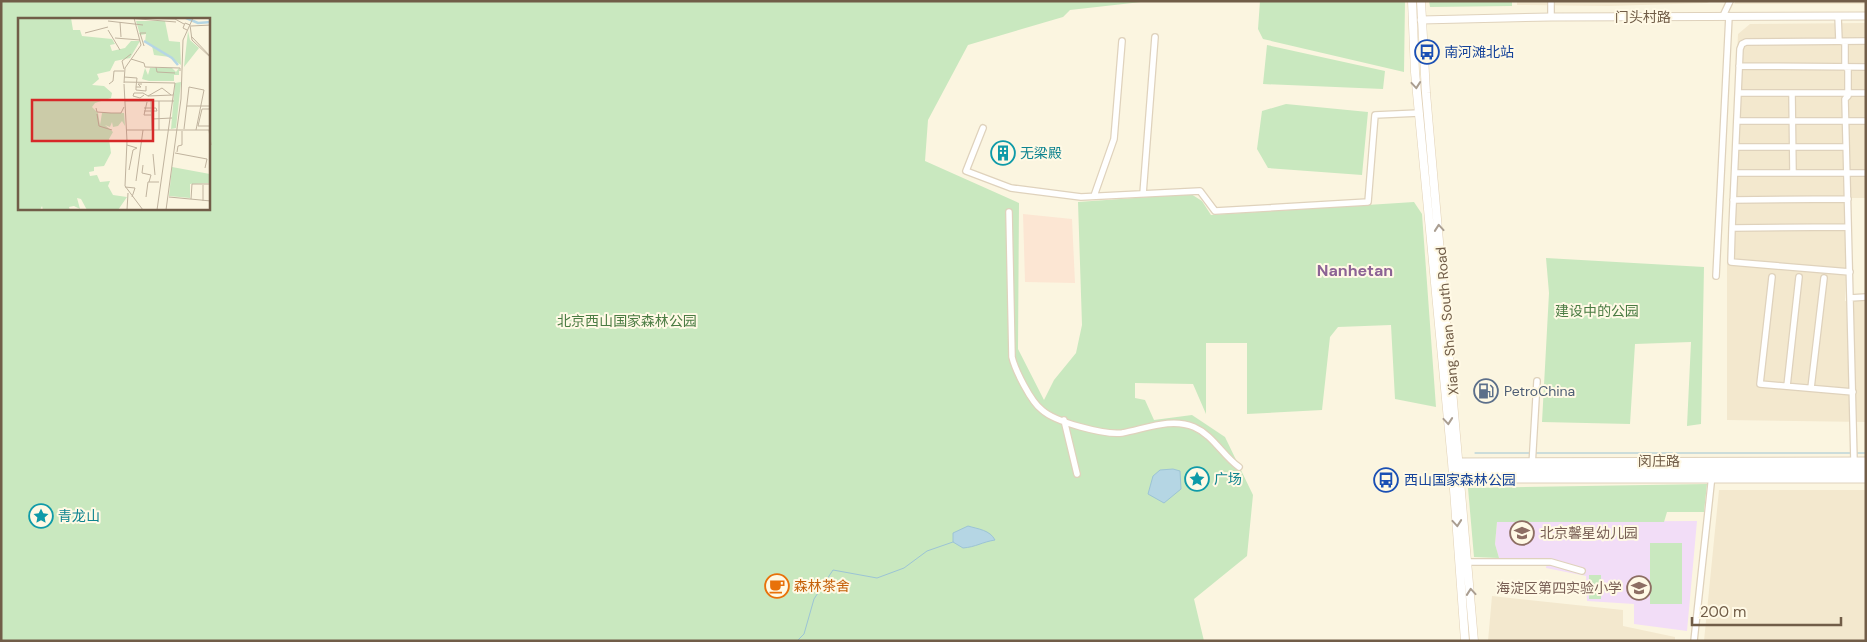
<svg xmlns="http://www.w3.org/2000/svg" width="1867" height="642" font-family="'DM Sans','Noto Sans SC',sans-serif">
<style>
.residential{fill:#f3e8ce}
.commercial{fill:#fce6d3}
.education{fill:#f2ddf7}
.green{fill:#c9e8bf;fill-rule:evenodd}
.water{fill:#b5d6e4;stroke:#9cc4d5}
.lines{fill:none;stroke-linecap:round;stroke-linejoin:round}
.stream{stroke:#9cc4d5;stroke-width:1}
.minor-casing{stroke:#dfd2bc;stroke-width:8}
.tertiary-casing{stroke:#dfd2bc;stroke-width:9}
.secondary-casing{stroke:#e1d1b7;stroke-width:9}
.minor{stroke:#fff;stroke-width:5.5}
.tertiary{stroke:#fff;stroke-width:7}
.secondary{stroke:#fff;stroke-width:8}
.oneway{stroke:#aa9e91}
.labels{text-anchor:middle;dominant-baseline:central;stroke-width:4;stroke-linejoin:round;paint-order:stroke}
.street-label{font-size:14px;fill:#715d48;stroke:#fff9e5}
.transit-label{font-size:14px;fill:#164399;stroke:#fff9e5;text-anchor:start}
.culture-label{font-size:14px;fill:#0d838f;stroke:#fff9e5;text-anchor:start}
.park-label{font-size:14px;fill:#4b7c43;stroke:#fff9e5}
.service-label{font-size:14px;fill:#4e5e75;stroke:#fff9e5;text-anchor:start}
.education-label{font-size:14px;fill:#785e54;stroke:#fff9e5;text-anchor:start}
.food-label{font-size:14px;fill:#c56008;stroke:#fff9e5;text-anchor:start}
.quarter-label{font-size:16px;font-weight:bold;fill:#8c6395;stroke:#fff9e5}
.inset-river{fill:none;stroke:#b5d6e4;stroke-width:2.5}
.inset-road{fill:none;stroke:#c0b39e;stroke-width:1}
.view{fill:#d62828;fill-opacity:0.15;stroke:#d62828;stroke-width:2.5}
.inset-edge{fill:none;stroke:#715d48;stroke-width:2.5}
</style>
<rect width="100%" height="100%" fill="#fbf5e0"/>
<path class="residential" d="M1517,1H1711L1707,3L1609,6L1517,5Z
M1736,1H1866V4H1734Z
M1866,23V198H1850L1851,277H1846L1845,301H1866V422L1727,420V267L1738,34L1750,24Z
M1719,490H1866V641H1704Z
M1492,596L1623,610V626L1675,637V641H1488Z"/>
<path class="commercial" d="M1023,214L1072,219L1075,283L1025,282Z"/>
<path class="education" d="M1697,521L1687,631L1634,624V604L1587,601L1586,576L1546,568L1547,559L1499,558L1495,544L1497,522Z"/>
<path class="green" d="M1,1H1150L1070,10L1063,17L968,45L928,120L925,161L1019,203L1018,349L1044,400L1054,380L1076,353L1082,325L1078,202L1191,194L1202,201L1211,215L1414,202L1422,214L1436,407L1395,399L1391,325L1338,327L1330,337L1322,410L1247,414V343H1206V414L1193,384L1135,383V398L1145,400L1154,420L1192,415L1225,437L1253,495L1247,556L1194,599L1204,641H1ZM19,19H209V209H19Z
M1260,1H1405L1404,72L1263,39L1258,29Z
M1429,1H1512V6L1430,7Z
M1267,45L1385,71L1383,89L1263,84Z
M1286,104L1368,112L1362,175L1268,168L1257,149L1262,111Z
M1546,258L1704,267L1701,424L1687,426L1691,342L1635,344L1630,424L1542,422L1549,293Z
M1707,484L1704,512H1667L1664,522H1497L1495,544L1499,558L1474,557L1468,488Z
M1650,543H1682V604H1650Z
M1589,575H1601V599H1589Z"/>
<path class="water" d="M1173,469L1180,471L1181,489L1164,503L1148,494L1153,476L1160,470Z
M968,526C978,529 990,530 995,540C982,542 976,547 963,548L953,542V533Z"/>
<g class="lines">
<path class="stream" d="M1475,453H1530
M1536,453H1852
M1856,453H1866
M797,641L804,634L814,599L833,570L877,578L904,568L927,551L953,542"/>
<g class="minor-casing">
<path id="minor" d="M1723,16L1730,1
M1838,16L1839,41L1845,42V67L1848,69V96L1845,99L1854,461
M1551,17V1
M1739,66L1866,67
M1738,93H1866
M1792,93L1793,173
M1737,121H1866
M983,128L966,171L1011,188L1081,197L1200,191L1215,211L1368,202L1375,115L1419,113
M1736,147H1846
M1735,173H1866
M1143,194L1155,37
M1094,196L1114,139L1122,41
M1733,200L1848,199
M1009,212L1012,357C1015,370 1031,402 1042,410C1055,422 1104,435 1122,433C1145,429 1171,417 1194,427C1213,435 1223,456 1239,467
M1848,227L1732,228L1740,49L1742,44L1746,42L1866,41
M1732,228L1731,262L1850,272
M1716,276L1729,16
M1772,277L1760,384L1853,392
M1850,298L1866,297
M1787,386L1799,277
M1811,388L1824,278
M1064,420L1077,474
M1532,466L1537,381
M1469,562H1551L1582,571
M1694,641L1712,475"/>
</g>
<g class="tertiary-casing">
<path id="tertiary" d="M1421,20L1551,17L1866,16
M1454,462L1866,461
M1456,479H1866"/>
</g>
<g class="secondary-casing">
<path id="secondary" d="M1412,1L1415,72L1452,462L1465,641
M1421,1L1426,93L1474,641
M1455,468L1866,467
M1457,474L1866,473"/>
</g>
<use href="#minor" class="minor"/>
<use href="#tertiary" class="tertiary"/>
<use href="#secondary" class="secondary"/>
</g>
<defs><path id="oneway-chevron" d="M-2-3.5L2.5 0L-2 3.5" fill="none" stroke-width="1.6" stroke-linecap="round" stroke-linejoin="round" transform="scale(1.25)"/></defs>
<g class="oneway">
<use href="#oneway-chevron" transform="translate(1416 85) rotate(85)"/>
<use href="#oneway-chevron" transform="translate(1439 228) rotate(-95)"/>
<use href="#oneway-chevron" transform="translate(1448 421) rotate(85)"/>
<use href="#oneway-chevron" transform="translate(1457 523) rotate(85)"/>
<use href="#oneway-chevron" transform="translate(1471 592) rotate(-95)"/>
</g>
<defs>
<g id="bus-ring" transform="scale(1.25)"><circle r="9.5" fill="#fff9e5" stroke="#1a4fb4" stroke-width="1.5"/><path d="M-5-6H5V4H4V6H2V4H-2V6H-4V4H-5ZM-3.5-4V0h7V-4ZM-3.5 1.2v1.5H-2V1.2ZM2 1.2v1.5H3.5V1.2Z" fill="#1a4fb4"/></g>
<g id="building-ring" transform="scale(1.25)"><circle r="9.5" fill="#fff9e5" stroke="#0f9aa8" stroke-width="1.5"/><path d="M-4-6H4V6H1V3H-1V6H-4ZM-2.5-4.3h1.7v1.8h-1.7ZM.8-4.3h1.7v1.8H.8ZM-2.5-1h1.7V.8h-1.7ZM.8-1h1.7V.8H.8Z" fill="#0f9aa8"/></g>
<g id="fuel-ring" transform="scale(1.25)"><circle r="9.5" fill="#fff9e5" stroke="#5c6f8a" stroke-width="1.5"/><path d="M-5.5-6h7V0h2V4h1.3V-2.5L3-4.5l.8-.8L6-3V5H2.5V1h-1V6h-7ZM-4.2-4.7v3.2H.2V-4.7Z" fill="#5c6f8a"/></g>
<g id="sight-ring" transform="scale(1.25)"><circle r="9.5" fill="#fff9e5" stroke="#0f9aa8" stroke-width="1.5"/><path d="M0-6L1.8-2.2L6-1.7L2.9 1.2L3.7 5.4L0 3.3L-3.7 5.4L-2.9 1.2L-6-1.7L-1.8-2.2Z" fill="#0f9aa8"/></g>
<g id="school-ring" transform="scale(1.25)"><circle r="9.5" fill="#fff9e5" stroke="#8d6e63" stroke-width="1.5"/><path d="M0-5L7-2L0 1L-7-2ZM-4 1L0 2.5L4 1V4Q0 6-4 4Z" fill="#8d6e63"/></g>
<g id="cafe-ring" transform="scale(1.25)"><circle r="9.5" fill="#fff9e5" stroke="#e8710a" stroke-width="1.5"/><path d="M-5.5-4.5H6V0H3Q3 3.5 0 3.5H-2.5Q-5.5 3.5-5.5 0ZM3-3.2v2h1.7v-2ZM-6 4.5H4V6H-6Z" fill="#e8710a"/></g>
</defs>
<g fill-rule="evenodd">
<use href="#bus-ring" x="1427" y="52"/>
<use href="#building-ring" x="1003" y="153"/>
<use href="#fuel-ring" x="1486" y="391"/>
<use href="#sight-ring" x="1197" y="479"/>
<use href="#bus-ring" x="1386" y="480"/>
<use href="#sight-ring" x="41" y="516"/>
<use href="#school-ring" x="1522" y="533"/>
<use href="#cafe-ring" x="777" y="586"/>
<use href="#school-ring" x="1639" y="588"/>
</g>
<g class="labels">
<g class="street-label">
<text x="1643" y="17">门头村路</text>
<text transform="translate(1447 321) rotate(-95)">Xiang Shan South Road</text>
<text x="1659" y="461">闵庄路</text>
</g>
<g class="transit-label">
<text x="1444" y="52">南河滩北站</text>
<text x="1404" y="480">西山国家森林公园</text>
</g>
<g class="culture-label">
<text x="1020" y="153">无梁殿</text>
<text x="1214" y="479">广场</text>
<text x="58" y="516">青龙山</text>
</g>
<g class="park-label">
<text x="1597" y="311">建设中的公园</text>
<text x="627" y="321">北京西山国家森林公园</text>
</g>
<g class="service-label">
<text x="1504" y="391">PetroChina</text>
</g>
<g class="education-label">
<text x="1540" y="533">北京馨星幼儿园</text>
<text x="1622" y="588" text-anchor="end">海淀区第四实验小学</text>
</g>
<g class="food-label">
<text x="794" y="586">森林茶舍</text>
</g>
<g class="quarter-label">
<text x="1355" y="270">Nanhetan</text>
</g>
</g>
<g transform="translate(18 18)">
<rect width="192" height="192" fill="#fbf5e0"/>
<path d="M0,0H53L55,12H62L64,18L94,21L97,26L92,27L94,33L107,30L113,23H122L112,40L97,43L92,53L79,56L81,61L74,67L86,68L94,75L93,80L77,85L74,89L80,95L82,107L84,95H106L107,108L104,103L100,108L95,109L94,104L92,109L87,107L95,114L91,121L93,135L86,148L76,149V153L71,154L72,158L79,157L82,164L92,163L90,168L95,177L109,179L100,192H69L63,181L59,180L62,191L56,188L51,189L52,192H25L24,188L22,192H0ZM118,3H147L151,23L162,24L163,47L152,39L136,37L134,28L127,24L128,16L122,17ZM170,13L172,22L181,30L166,49ZM127,50L130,57L132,50H154L158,54L161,50V57H156V63H131L124,61ZM163,64L158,110L153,111L157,65ZM154,149L192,156V165L172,166V180L151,178Z" fill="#c9e8bf"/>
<path class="inset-river" d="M168,0L180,5L193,4M126,23L154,40L160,47"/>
<path class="inset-road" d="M109,0L158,4M113,0L157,1L166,6M90,3L125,7M102,4L103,19M173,8L193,7M90,12L102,32M169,12L165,10L167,5L172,7L174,22L193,40M67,15L90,9M173,18L193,39M97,20L122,22M126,28L122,15H128M113,41L126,45L127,49L162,50V53M138,49L139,54L157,55M106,51L104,43L113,36M106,59L119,60L118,69H123L120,66H124M106,64L157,65M106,65L107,50L123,27L116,0M91,66L95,63L96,53H106M106,66L109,123L107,168L125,192M118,69V72L128,73V68M126,77L122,80L115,78L116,75H125L130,78M153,77L144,70L130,78L155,77M107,83H156M133,83L134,112M141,83V112M129,84L126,97H134M169,88H193M78,90L79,94L93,95H103L106,89M126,93H139L138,90H126M79,96L81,108L94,112M134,101L154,100M192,108H180L184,91H193M166,111L171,69L186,72L178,112M108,112H193M191,112L193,127M109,127L119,130L115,132L111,152M159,134L160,128L164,127V113M157,135L189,141L187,150M135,136L137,157M125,147L124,155L133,157L131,164M118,163L125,112M107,169L117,170L114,179M128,179L130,164H141M151,179L193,183M173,181L174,166H193M185,183V167M109,192L110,175M139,192L157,65M148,192L163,81L165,22L175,0"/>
<path class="view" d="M14,82H135V123H14Z"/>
<rect width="192" height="192" class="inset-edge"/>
</g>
<rect width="1867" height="642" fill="none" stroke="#715d48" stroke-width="5"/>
<path d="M1692 617v8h149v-8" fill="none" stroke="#715d48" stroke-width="2.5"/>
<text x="1700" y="617" font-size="15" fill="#715d48" stroke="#fff9e5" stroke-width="4" paint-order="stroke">200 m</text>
</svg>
